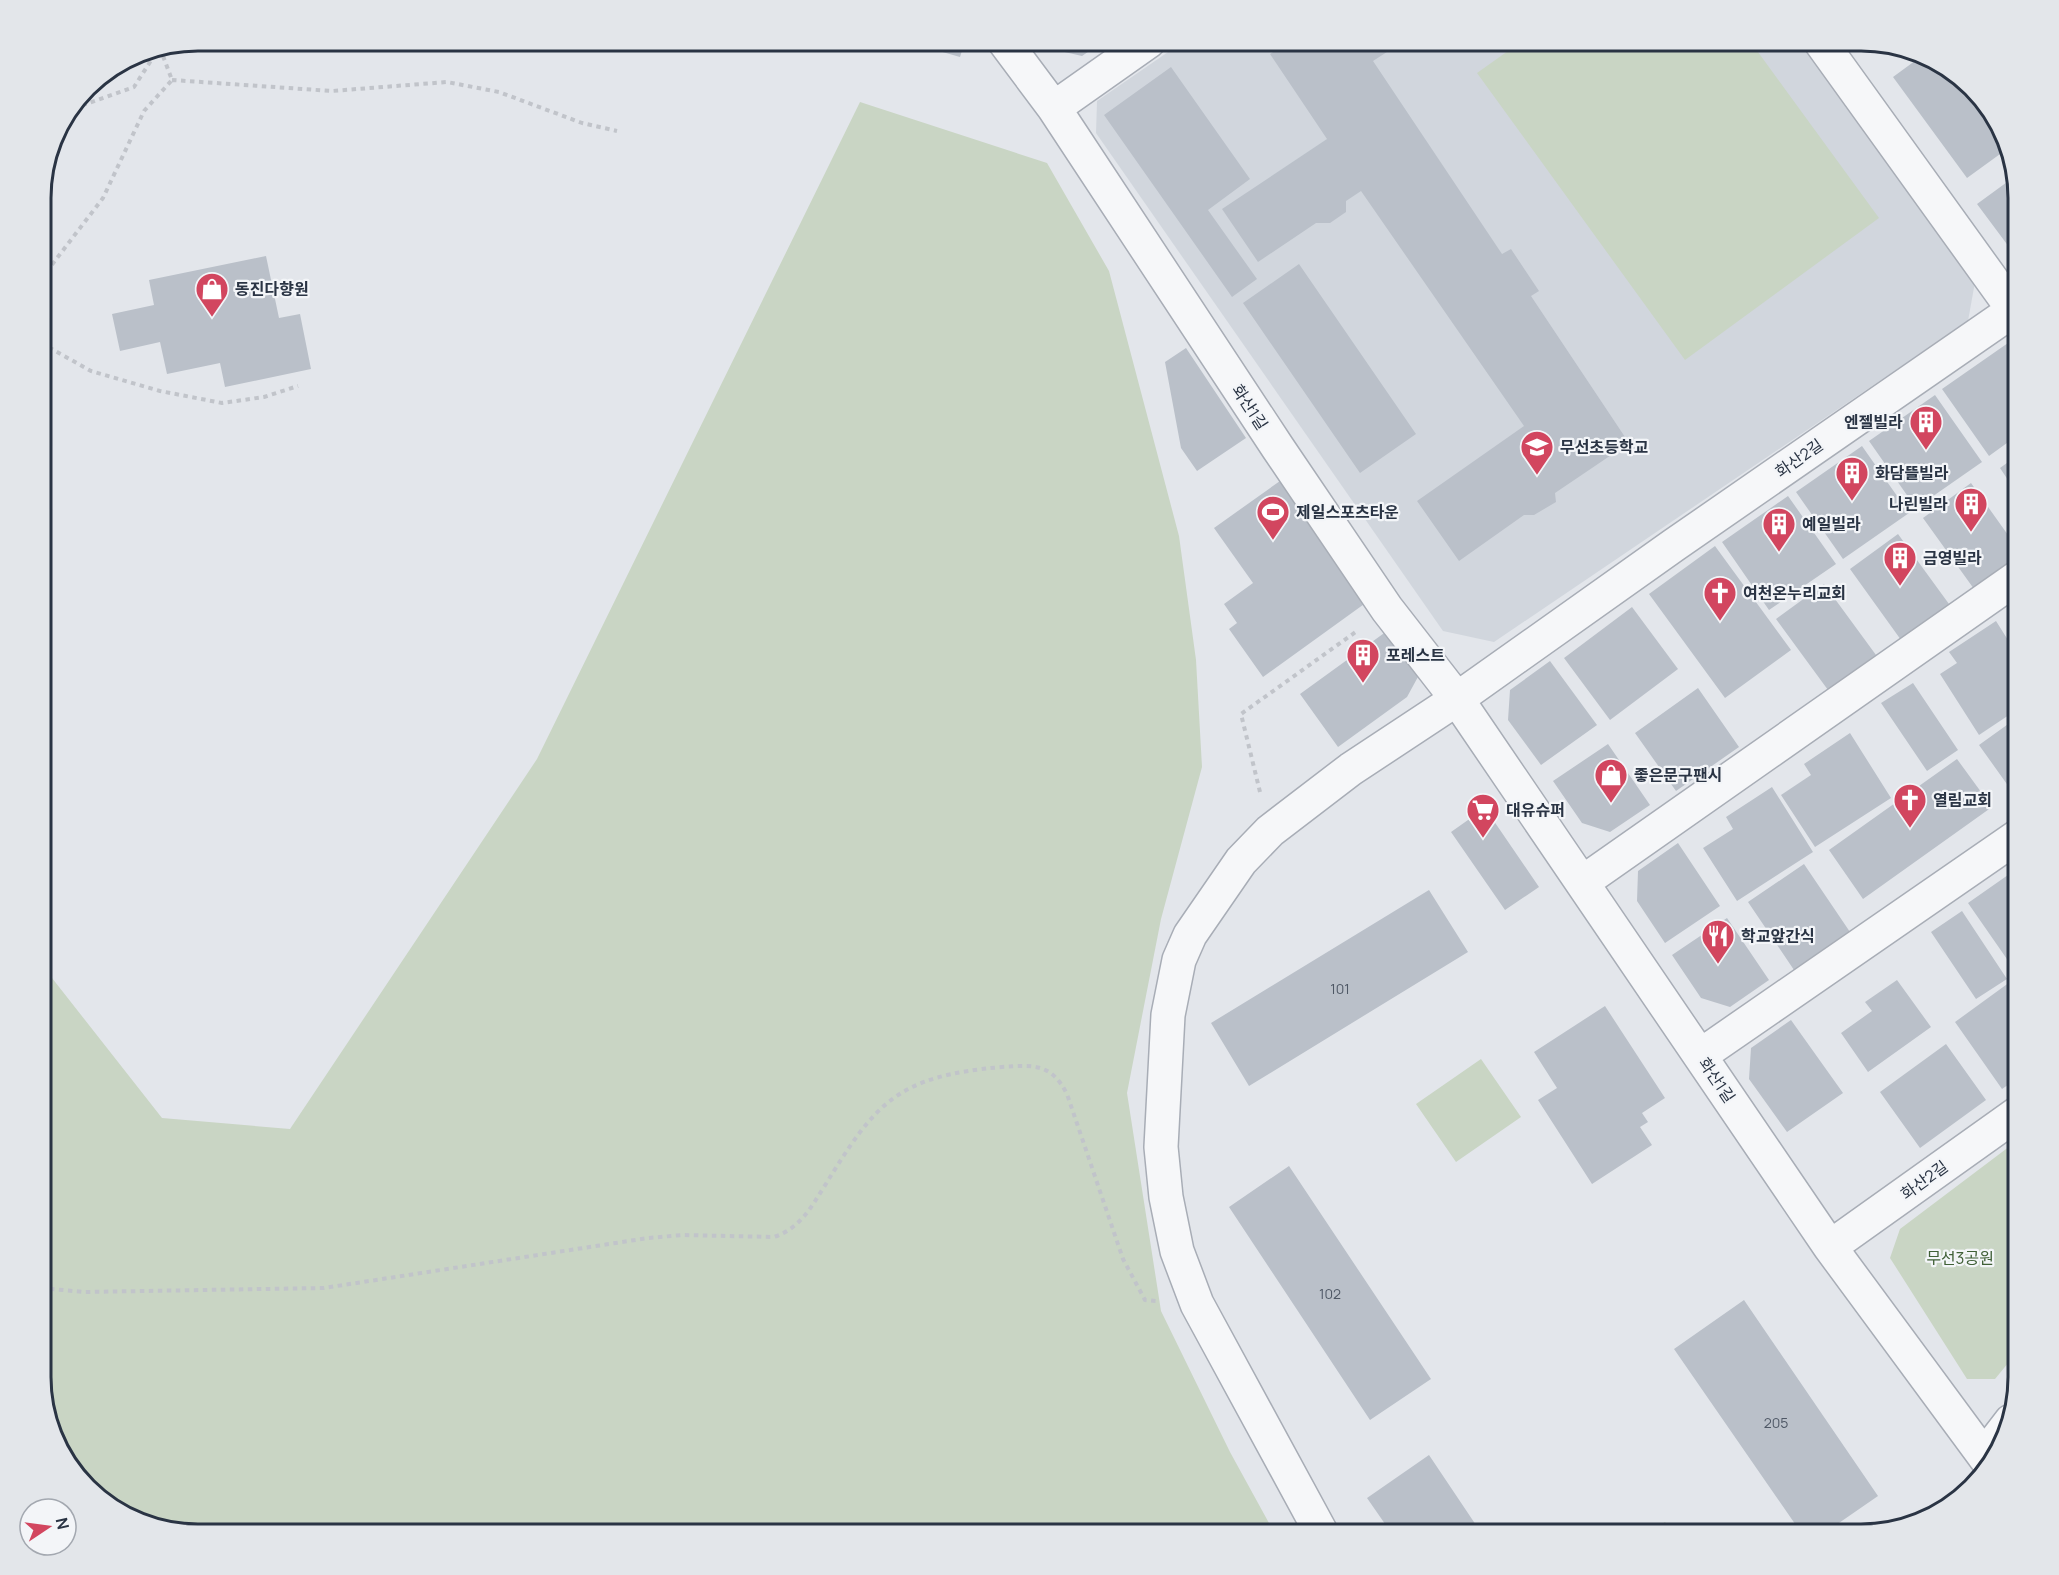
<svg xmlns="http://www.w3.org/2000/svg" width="2059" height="1575" font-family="Manrope,'Noto Sans KR',sans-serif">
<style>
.built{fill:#d1d6dd}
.green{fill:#c9d5c4}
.building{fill:#bac0c9}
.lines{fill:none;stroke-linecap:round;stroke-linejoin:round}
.minor-casing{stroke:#a8adb6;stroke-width:36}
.path{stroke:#c1c4ca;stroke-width:4;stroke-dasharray:4.5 4.5;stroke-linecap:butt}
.minor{stroke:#f6f7f9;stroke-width:33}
.labels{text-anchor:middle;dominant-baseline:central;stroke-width:4.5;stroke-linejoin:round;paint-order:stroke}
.number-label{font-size:14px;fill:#4e5765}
.poi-label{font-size:16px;font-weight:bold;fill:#2a3444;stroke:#f3f5f8;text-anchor:start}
.street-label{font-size:16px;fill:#2a3444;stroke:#f3f5f8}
.park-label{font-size:16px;fill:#406037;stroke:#f3f5f8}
.rim{fill:none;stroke:#2a3444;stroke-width:3}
</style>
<rect width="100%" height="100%" fill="#e3e6eb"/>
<path class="built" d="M1184,41H1800L1975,282L1968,321L1494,642L1443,631L1096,133L1097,101Z"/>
<path class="green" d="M1522,41H1750L1879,218L1685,360L1477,73Z
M860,102L1047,163L1109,271L1179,536L1196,660L1202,767L1161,919L1127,1093L1161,1311L1230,1452L1275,1534H198L147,1526L102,1502L57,1447L41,1387V964L162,1118L290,1129L537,759Z
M1481,1059L1521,1117L1456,1162L1416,1104Z
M2018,1140V1351L1995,1379H1967L1890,1258L1900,1229Z
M1665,1522L1674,1534H1647Z"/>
<path class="building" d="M904,41H965L960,57Z
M1050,41H1104L1082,56L1056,50Z
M1290,41H1404L1373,61L1502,254L1511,249L1539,291L1531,296L1629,443L1555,493L1556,502L1534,515H1524L1459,561L1417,501L1524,426L1361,191L1346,201V212L1330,223H1316L1258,262L1222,209L1327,139L1270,54Z
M1923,55L1957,73L2002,129L2007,149L1967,178L1893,77Z
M1171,67L1250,179L1208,210L1257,279L1232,297L1104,115Z
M2014,177L2018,198V252L2012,251L1977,204Z
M266,256L279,318L300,314L311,369L225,387L220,363L167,374L160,342L120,351L112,314L154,305L149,280Z
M1299,264L1416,434L1360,473L1243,303Z
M2008,343L2018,358V435L1989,456L1942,389Z
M1186,348L1246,438L1197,471L1181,448L1165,362Z
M1935,395L1982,462L1916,508L1869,441Z
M1862,446L1909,513L1843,559L1796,492Z
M2018,455V495L2000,468Z
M1280,481L1367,602L1263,677L1229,629L1237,623L1224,604L1253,583L1214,528Z
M1971,483L2018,549V557L1974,589L1923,518Z
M1788,496L1836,564L1769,610L1722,542Z
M1898,534L1949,604L1901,640L1850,569Z
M1715,546L1791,650L1725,698L1649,594Z
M1824,584L1876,655L1828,690L1776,619Z
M1632,607L1678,669L1610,720L1564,658Z
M1996,621L2018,656V709L1979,735L1940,674L1957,663L1949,652Z
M1387,631L1419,675L1407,697L1338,747L1300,694Z
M1550,661L1597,725L1541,765L1508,720L1510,690Z
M1913,683L1958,750L1927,771L1881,703Z
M1698,688L1739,747L1676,791L1635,733Z
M2018,717V791L2014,794L1979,745Z
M1850,733L1891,798L1815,847L1781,795L1811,775L1804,764Z
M1608,744L1650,805L1610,832L1582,823L1553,781Z
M1957,759L1992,807L1863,899L1829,850Z
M1772,787L1813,852L1737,901L1703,848L1733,829L1726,817Z
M1485,808L1539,887L1505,910L1451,832Z
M1678,843L1720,906L1665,943L1637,901L1638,871Z
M1804,864L1850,932L1794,970L1748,902Z
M2018,868V975L1968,903Z
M1429,890L1468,952L1249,1086L1211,1023Z
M1962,911L2007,979L1976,999L1931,932Z
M1727,918L1769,980L1730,1007L1701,998L1672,955Z
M1897,980L1931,1027L1868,1072L1841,1033L1872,1011L1865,1002Z
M2010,982L2018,994V1078L2002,1089L1955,1022Z
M1605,1006L1665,1098L1642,1113L1648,1122L1640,1127L1652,1145L1592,1184L1538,1100L1557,1088L1534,1052Z
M1791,1020L1843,1093L1787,1132L1749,1079L1751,1048Z
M1946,1044L1986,1100L1920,1148L1880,1092Z
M1289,1166L1431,1379L1370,1420L1229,1207Z
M1744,1300L1878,1496L1823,1534H1802L1674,1349Z
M1429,1455L1482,1534H1392L1367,1498Z"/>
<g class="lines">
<g class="minor-casing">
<path id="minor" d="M1004,41L1054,108L1278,448L1387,609L1457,699L1830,1247L1990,1464
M1820,41L2018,316
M1054,108L1149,41
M1583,882L2018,577
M1701,1055L2018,836
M1830,1247L2018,1113
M1984,1456L2011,1421
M1322,1534L1197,1304L1177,1251L1166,1197L1161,1147L1168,1015L1179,960L1190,935L1241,861L1270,831L1351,769L1457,699L1674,545L2018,307"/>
</g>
<path class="path" d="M172,80L332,91L447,82L499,92L582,123L617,131
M67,115L83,105L134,87L159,48
M41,279L103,198L144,111L172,80L160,48
M41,343L91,371L160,391L222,403L264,397L298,386
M1260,792L1241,714L1357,631
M41,1288L84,1292L324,1288L648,1238L683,1235L774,1237C800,1228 810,1209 824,1187C876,1102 897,1076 1002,1067C1034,1065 1051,1063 1067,1094L1123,1259L1145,1300L1156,1301"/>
<use href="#minor" class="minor"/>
</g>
<defs>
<g id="shop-pin" transform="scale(1.725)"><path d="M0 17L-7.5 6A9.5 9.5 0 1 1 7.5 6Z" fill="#d2465f" stroke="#f3f5f8"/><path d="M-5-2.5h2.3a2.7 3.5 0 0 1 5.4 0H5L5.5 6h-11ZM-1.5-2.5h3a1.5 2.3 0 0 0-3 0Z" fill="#fff"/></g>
<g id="building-pin" transform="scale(1.725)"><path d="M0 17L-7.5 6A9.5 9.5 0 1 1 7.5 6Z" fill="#d2465f" stroke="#f3f5f8"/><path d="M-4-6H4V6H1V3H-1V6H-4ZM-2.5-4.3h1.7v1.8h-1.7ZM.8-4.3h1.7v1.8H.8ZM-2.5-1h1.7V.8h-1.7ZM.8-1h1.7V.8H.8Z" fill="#fff"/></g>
<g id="school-pin" transform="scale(1.725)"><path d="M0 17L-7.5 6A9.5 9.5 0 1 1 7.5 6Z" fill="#d2465f" stroke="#f3f5f8"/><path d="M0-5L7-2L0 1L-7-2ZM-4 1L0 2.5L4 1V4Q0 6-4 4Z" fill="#fff"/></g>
<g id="stadium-pin" transform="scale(1.725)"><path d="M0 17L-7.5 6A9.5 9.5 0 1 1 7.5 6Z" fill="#d2465f" stroke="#f3f5f8"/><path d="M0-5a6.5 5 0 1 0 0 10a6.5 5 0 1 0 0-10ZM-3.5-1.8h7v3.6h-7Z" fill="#fff"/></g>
<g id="church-pin" transform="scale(1.725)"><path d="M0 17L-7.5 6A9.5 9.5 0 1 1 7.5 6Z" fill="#d2465f" stroke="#f3f5f8"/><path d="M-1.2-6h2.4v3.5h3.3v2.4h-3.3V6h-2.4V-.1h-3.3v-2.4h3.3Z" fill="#fff"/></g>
<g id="supermarket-pin" transform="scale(1.725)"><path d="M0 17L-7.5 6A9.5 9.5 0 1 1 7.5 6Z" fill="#d2465f" stroke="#f3f5f8"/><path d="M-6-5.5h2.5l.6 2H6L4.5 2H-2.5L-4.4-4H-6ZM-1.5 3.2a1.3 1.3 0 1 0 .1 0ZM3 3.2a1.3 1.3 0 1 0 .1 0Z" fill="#fff"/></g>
<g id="restaurant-pin" transform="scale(1.725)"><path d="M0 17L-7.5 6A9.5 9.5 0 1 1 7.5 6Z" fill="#d2465f" stroke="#f3f5f8"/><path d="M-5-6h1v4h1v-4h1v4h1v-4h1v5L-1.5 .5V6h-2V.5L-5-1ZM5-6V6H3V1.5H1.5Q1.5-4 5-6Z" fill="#fff"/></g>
</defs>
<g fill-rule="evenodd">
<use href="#shop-pin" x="212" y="289"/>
<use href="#building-pin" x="1926" y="422"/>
<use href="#school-pin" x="1537" y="447"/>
<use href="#building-pin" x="1852" y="473"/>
<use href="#building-pin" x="1971" y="504"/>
<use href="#stadium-pin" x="1273" y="512"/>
<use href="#building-pin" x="1779" y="524"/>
<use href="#building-pin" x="1900" y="558"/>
<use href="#church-pin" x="1720" y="593"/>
<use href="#building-pin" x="1363" y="655"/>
<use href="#shop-pin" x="1611" y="775"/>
<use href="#church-pin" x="1910" y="800"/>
<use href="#supermarket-pin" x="1483" y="810"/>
<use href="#restaurant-pin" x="1718" y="936"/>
</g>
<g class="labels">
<g class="number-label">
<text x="1340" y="988">101</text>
<text x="1330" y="1293">102</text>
<text x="1776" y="1422">205</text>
</g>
<g class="poi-label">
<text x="235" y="289">동진다향원</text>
<text x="1903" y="422" text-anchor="end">엔젤빌라</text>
<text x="1560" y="447">무선초등학교</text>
<text x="1875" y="473">화담뜰빌라</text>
<text x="1948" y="504" text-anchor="end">나린빌라</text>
<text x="1296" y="512">제일스포츠타운</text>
<text x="1802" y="524">예일빌라</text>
<text x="1923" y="558">금영빌라</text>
<text x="1743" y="593">여천온누리교회</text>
<text x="1386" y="655">포레스트</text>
<text x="1634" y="775">좋은문구팬시</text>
<text x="1933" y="800">열림교회</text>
<text x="1506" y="810">대유슈퍼</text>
<text x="1741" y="936">학교앞간식</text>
</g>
<g class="street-label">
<text transform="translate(1250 407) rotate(57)">화산1길</text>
<text transform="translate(1799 458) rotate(-35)">화산2길</text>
<text transform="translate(1717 1080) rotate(56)">화산1길</text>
<text transform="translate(1924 1180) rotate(-36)">화산2길</text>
</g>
<g class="park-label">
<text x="1960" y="1258">무선3공원</text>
</g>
</g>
<path d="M0 0H2059V1575H0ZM198 51H1861A147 147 0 0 1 2008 198V1377A147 147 0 0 1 1861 1524H198A147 147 0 0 1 51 1377V198A147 147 0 0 1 198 51Z" fill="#e3e6ea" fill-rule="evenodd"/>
<path class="rim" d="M198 51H1861A147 147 0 0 1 2008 198V1377A147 147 0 0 1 1861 1524H198A147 147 0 0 1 51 1377V198A147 147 0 0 1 198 51Z"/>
<g transform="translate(48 1527) rotate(77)"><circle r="28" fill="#f3f5f8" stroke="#a3a8b0" stroke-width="1.5"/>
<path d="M0-4.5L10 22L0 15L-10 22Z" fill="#d2465f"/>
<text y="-9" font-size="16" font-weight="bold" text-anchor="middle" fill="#2a3444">N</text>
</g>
</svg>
